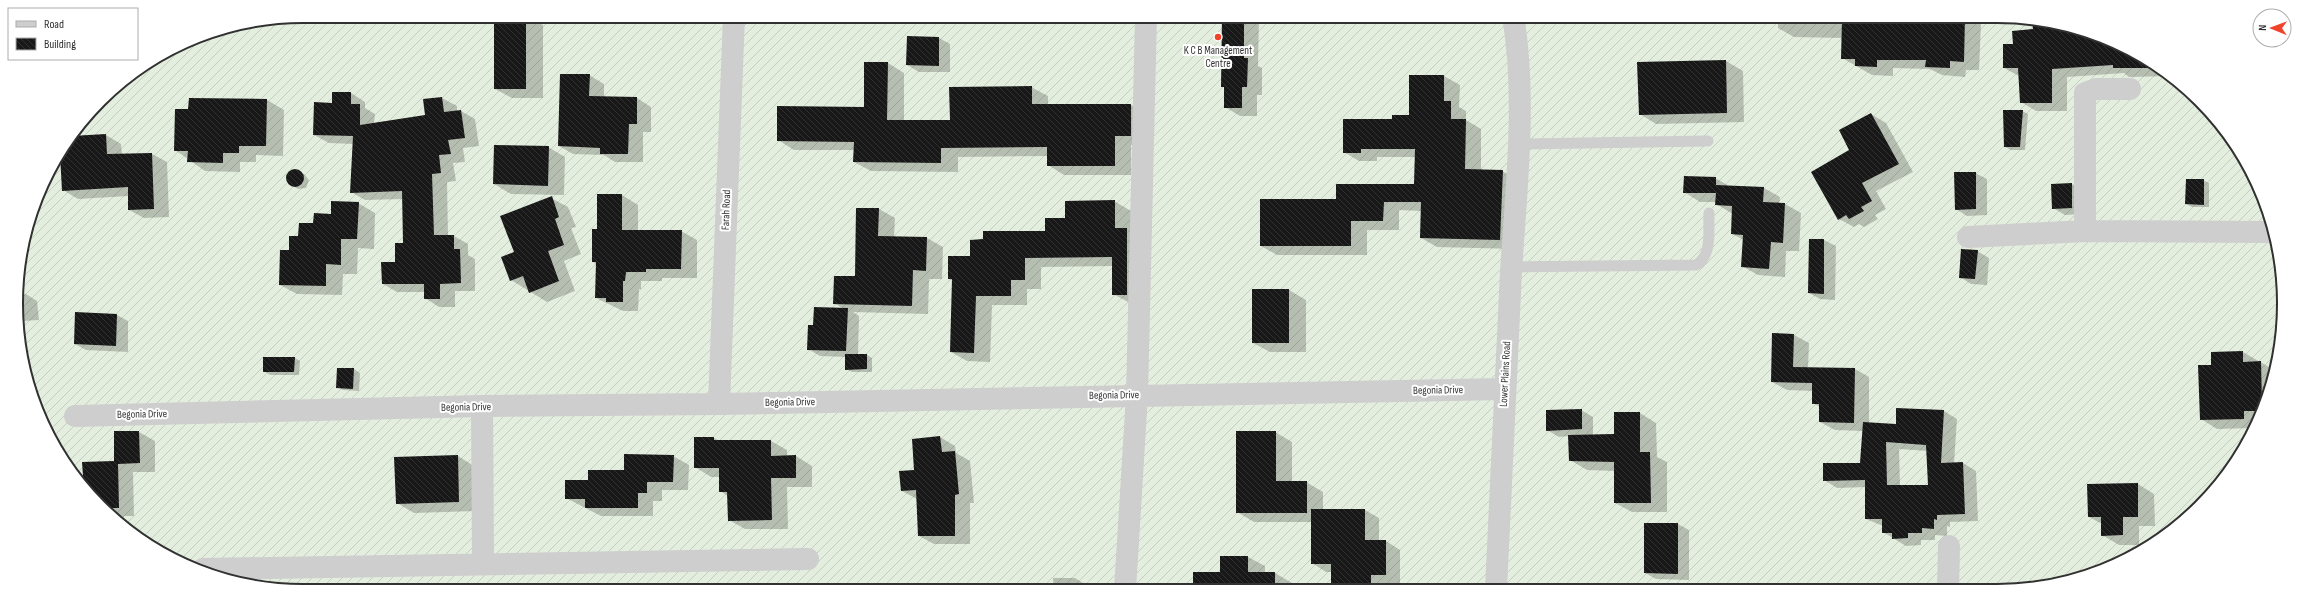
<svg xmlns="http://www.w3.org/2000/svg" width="2300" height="607" font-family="'Sofia Sans Condensed',sans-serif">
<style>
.garden{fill:url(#garden-furrows)}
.shadow{fill:#0003;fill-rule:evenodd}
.building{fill:url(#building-back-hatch);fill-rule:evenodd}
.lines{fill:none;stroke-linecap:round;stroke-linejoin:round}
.service{stroke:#cecece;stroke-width:11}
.minor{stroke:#cecece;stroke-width:22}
.poi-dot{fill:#f0432b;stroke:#fff;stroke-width:1.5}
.labels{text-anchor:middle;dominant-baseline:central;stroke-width:4;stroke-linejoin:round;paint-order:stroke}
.poi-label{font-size:11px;fill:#313131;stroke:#fff}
.street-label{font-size:11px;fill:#313131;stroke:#fff}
.rim{fill:none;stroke:#313131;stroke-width:2}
</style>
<defs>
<pattern id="garden-furrows" width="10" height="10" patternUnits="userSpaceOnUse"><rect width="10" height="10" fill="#e4eede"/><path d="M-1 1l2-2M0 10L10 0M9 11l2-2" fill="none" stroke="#c4cdbf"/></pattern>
<pattern id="building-back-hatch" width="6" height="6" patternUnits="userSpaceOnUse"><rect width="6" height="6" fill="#181818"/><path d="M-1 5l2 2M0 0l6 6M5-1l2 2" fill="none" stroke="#313131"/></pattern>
</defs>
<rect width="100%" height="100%" fill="#fff"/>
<path class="garden" d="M304,16H1996L2052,21L2106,38L2156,64L2200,100L2235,144L2262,193L2278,247L2284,303L2279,359L2246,447L2186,519L2123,561L2034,589L304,591L248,586L160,552L114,519L75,478L46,430L26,378L17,284L26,229L46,176L76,128L114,88L194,38L248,21Z"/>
<path class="shadow" d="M495,16H528L543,25V98H512L495,89Z
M1223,16H1259L1258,66L1262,68V95H1257V116H1240L1225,107V88L1222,86Z
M1778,16H1967L1981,24L1979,70H1966L1965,77L1942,75L1930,69L1893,68V76L1872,75L1842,58L1843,38L1794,37L1778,28Z
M2034,20L2052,21L2106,38L2156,64L2170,76L2129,77L2124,73L2067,77V111H2036L2021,102L2019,76L2004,68L2014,45L2034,30Z
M939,38L950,44V72H919L907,65Z
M1726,61L1743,71L1744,122L1656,124L1640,114Z
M888,63L904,73V121H951L1031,87L1048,96V105H1131L1148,114L1147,145H1131V175H1064L1048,165V156L958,157V172L871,171L854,162V150H794L778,140L865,108Z
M589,75L604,84V98H637L651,107V132H643V162H615L604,155L573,154L559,146Z
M1410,76H1444L1460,85L1459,107L1466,111V120L1481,129V171H1502L1518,180L1516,249L1437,247L1421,238L1422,211L1399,210V230H1367V255H1277L1261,246L1415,185L1416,157H1377V161H1359L1344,152L1393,120L1410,116Z
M351,93L365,102V108L375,114L374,123L426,116L442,98L457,106V111H461L475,119L479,146L463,148L465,162L453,163L456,181L447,182L448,236H454L468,244V255L475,259V291H455V307H439L425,298V292H397L383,284L396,263L404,244L403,199L365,200L351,192L354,144L329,143L314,135L333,104Z
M267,100L284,110L283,156L256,155V162H240V172L205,171L175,150L189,110Z
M2022,111L2028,114L2025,150H2011L2005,147Z
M1871,114L1886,123L1913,172L1876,191L1886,209L1875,215L1878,219L1864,227L1859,224L1854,227L1839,219L1850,151Z
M106,135L121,144L122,155L152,154L167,162L169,217L144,218L129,210V196L78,199L63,190L61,152L70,137Z
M548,147L565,157L564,195L511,194L494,184Z
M294,169L304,174L309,180L306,188L298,189L288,183V175Z
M1975,173L1987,179V215L1967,216L1956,209Z
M1715,178L1731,187L1764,188L1780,197L1779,204H1785L1801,213L1799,251H1786L1785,277L1758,275L1742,266L1744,240L1732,234L1733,214L1716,204V202H1700L1684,192Z
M2203,180L2209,183V207H2192L2186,204Z
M2072,184L2084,191V214L2065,215L2053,208L2052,185Z
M598,195H622L638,205V231H681L697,240V278H662V281H641V289H639L638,311H623L596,298V264L593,262L598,230Z
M551,198L568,207L576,227L571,228L581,254L564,261L575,291L547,302L511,280L515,252Z
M1114,201L1131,211L1130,303L1113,294V266L1041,267V289H1027V305H992L990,362L967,361L951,352L953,281L949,279L971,257L1046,232L1066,219Z
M358,203L375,213L374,249L358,248L357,274H343L342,295L297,294L280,285L290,251L299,237L314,224Z
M879,209L895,218L894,237L927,238L943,247L942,279H929L928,314L853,312L859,316L858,355H867L872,358V372H852L846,369V357L820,356L808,349L814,326L844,309L834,303L856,277Z
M1810,240H1824L1836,246L1835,300L1820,299L1809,293Z
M1977,251L1989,258L1987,285L1971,284L1960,277Z
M17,283L19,295L26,294L37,301L39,320L23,321L24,326H21Z
M1289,290L1306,300V352H1270L1253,343Z
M76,313L117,315L128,321V352L86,350L75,344Z
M1794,335L1809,343L1808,368L1855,369L1869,377V423L1897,426V409L1944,411L1957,419L1954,463H1963L1976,471L1978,521L1950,522V527L1947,526V536L1935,535V540H1921V545L1906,546L1883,532V526L1866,519V487L1837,488L1824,480L1861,464L1863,431L1835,430L1820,422V407L1813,403V391L1787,390L1772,382ZM1899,449L1928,451L1929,486H1900Z
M2243,352L2274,370L2253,428L2217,429L2201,419L2212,366Z
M295,358L300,361L299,375H270L264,371Z
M338,369H354L360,373L359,391L343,390L337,387Z
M1581,410L1593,417V436L1615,435L1640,413L1656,423L1657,457L1667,462V512H1632L1615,503V471L1587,470L1570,460L1569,436L1559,437L1547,430Z
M115,432H139L155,441V472H133L134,516H124V527L114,520L74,477H84L115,462Z
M1275,432L1292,442V482H1306L1323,492V510H1365L1379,518V541H1386L1400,550V589L1337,590L1332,587V572H1326L1312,563V522H1254L1237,512Z
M940,437L955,446L956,453L970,461L974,503H970V544H934L919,536L917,499L902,491Z
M714,438L720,441H771L787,450V456H796L812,466V487H787L788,529H745L729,520L728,496L720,491V477H711L695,467Z
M458,456L474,466L476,511L414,513L397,503Z
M673,456L689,465L688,490H662V501H653V516H601L566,498L625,471Z
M2138,484L2154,494L2155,526H2139V545H2119L2102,535V524L2089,517Z
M1678,524L1689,530V580L1656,579L1645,573Z
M1248,557L1265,566V573H1275L1292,583V590H1194Z
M1053,578H1075L1091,588V590H1054Z
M626,588H660L665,590L626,591Z"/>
<path class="building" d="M494,16H526V89H494Z
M1222,16H1244V58H1248L1247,87H1242V108H1224V87H1221Z
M1856,16H1965L1964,62L1950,61V68L1925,67L1926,60H1877V67L1855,66V59H1841L1842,20L1855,21Z
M2032,20L2052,21L2053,27L2068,26L2106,38L2160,68H2113V65L2052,69V103H2020L2018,68H2003V44H2013L2012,31L2033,29Z
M907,36L939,37V66L906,65Z
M1726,60L1727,113L1639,115L1637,62Z
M864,62H888L887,120H950L949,87L1032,86V104H1131V136H1115V166H1047V147L941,148V163L853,162L854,142L777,141V106L864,107Z
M560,74H590L589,96L637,97V124H629L628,154H600V148L558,146Z
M1409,75H1444V101H1451V119H1466L1465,169L1503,170L1500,240L1420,238L1421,202H1384L1383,221H1351V246H1260V199H1336V184H1414L1415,149H1361V153H1343V119H1392V115H1409Z
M332,92H351V104H360V125L425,115L423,99L442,97L444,112L461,110L465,138L448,140L451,154L439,155L441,173L432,174L434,235H454V249H460L461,283L440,284V299H424V284H382L381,262H395V243H403L402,191L350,193L353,136L313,135L314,102L332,103Z
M189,98L267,99L266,146H239V153H223V163L187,162L188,151H174L175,109H188Z
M2003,110H2023L2020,147H2004Z
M1871,113L1899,164L1862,183L1872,201L1861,207L1864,211L1849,219L1846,215L1838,220L1811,172L1849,150L1839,130Z
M106,134L107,154L152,153L154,209L128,210V187L62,191L60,154L71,136Z
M494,145L549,146L548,186L493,184Z
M286 178a9 9 0 1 1 18 0a9 9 0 1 1-18 0Z
M1954,172H1976V209L1955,210Z
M1684,176L1716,177V193V185L1764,187L1763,202L1785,203L1783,243L1771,242L1769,269L1741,267L1743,235L1731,234L1732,206L1715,205L1716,193H1683Z
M2186,179H2204V205L2185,204Z
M2072,183V208L2052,209L2051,184Z
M597,194H622V230H682L681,269H646V272H626L625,281H623V302H606V298H595L596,262H592V229H597Z
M552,196L559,217L555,219L564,245L548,251L559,281L529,293L523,276L510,281L501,257L514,252L500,216Z
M1115,200V228H1127V295H1112V257L1025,258V280H1011V296H976L974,353L950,352L952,279H948V256H970V240L983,239V231H1045V218H1065V201Z
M331,201L359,202L357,239H341V265L326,264V286L279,285L280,250H289V236H298L299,223H313L314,213L331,214Z
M856,208H879L878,236L927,237L926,271L913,270L912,306L833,304L834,276H855Z
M1809,239H1824V294L1808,293Z
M1961,249L1978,250L1975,279L1959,278Z
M1252,289H1289V343H1252Z
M814,307L848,308L846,351L807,350L808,325H813Z
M75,312L117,314L116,346L74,344Z
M1772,333L1794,334L1793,367L1855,368L1854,423L1819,422V404H1812V383L1771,382Z
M2243,351V362L2261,361L2262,404L2259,411H2244V419L2200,420L2198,365H2211V352Z
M845,354H867V369L845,370Z
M263,357H295L294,372H263Z
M337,368H354L353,389L336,388Z
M1896,408L1944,410L1941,463L1963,462L1965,514L1937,515V520L1934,519V529L1922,528V533H1908V538L1892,539V533H1882V519H1865V480L1823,481V463H1860L1863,422L1896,424ZM1886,442L1926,445L1928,485H1887Z
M1582,409V429L1546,431V410Z
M1614,412H1640V452H1650L1651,503H1614V462L1569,461L1568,435L1614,434Z
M114,431H139L140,463L118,464L119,508H103L74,476H83L82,462L114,461Z
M1236,431H1276V481H1307V513H1236Z
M940,436L942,452L955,451L959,494L955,495V536H918L916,490L901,491L899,471L914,470L912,439Z
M694,437H714V440H771V456L796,455V478H771L772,520L728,521L727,492H719V468H694Z
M624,454L674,455L673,482H647V493H638V508H585V499H565V480H588V470H624Z
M458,455L459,502L396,504L394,457Z
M2138,483V517H2123V535L2101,536V517H2088L2087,484Z
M1311,509H1365V540H1386V575H1371V590L1331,587V564H1311Z
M1644,523H1678V574L1644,573Z
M1220,556H1248V572H1275V590H1193V572H1220Z"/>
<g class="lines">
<path class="service" d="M1518,144L1708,141
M1511,267L1696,265C1713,255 1708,230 1709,213"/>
<path class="minor" d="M2085,231V93L2096,89H2130
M1968,237L2085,231L2274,232
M719,404L734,16
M482,406L483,564
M75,416L482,406L719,404L1504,389
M203,569L808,559
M1496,589C1501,484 1505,378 1511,272C1516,190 1527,98 1513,16
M1948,589L1949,546
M1125,590L1137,395L1146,16"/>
</g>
<circle class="poi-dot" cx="1218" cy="37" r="4"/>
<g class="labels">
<g class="poi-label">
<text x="1218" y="50">K C B Management<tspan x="1218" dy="13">Centre</tspan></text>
</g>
<g class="street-label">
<text transform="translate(726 210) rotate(-88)">Farah Road</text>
<text transform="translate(1505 374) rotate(-87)">Lower Plains Road</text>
<text transform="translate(1438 390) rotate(-1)">Begonia Drive</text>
<text transform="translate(1114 395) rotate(-1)">Begonia Drive</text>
<text transform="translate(790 402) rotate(-1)">Begonia Drive</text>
<text transform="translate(466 407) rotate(-1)">Begonia Drive</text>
<text transform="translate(142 414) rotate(-1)">Begonia Drive</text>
</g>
</g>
<path d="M0 0H2300V607H0ZM303 23H1997A280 280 0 0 1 2277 303V304A280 280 0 0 1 1997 584H303A280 280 0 0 1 23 304V303A280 280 0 0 1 303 23Z" fill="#fff" fill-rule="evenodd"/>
<path class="rim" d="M303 23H1997A280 280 0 0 1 2277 303V304A280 280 0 0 1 1997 584H303A280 280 0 0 1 23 304V303A280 280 0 0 1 303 23Z"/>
<rect x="8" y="8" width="130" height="52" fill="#ffffff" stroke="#adadad"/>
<rect x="16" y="21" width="20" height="6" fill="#cecece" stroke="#adadad"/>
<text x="44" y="28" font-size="12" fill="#313131">Road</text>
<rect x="16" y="38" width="20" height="12" fill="url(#building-back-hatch)" stroke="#adadad"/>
<text x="44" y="48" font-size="12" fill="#313131">Building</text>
<g transform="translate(2272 28) rotate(271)"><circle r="19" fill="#ffffff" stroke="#adadad"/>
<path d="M0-3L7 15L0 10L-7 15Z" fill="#f0432b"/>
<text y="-6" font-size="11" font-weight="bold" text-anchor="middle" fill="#313131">N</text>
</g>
</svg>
